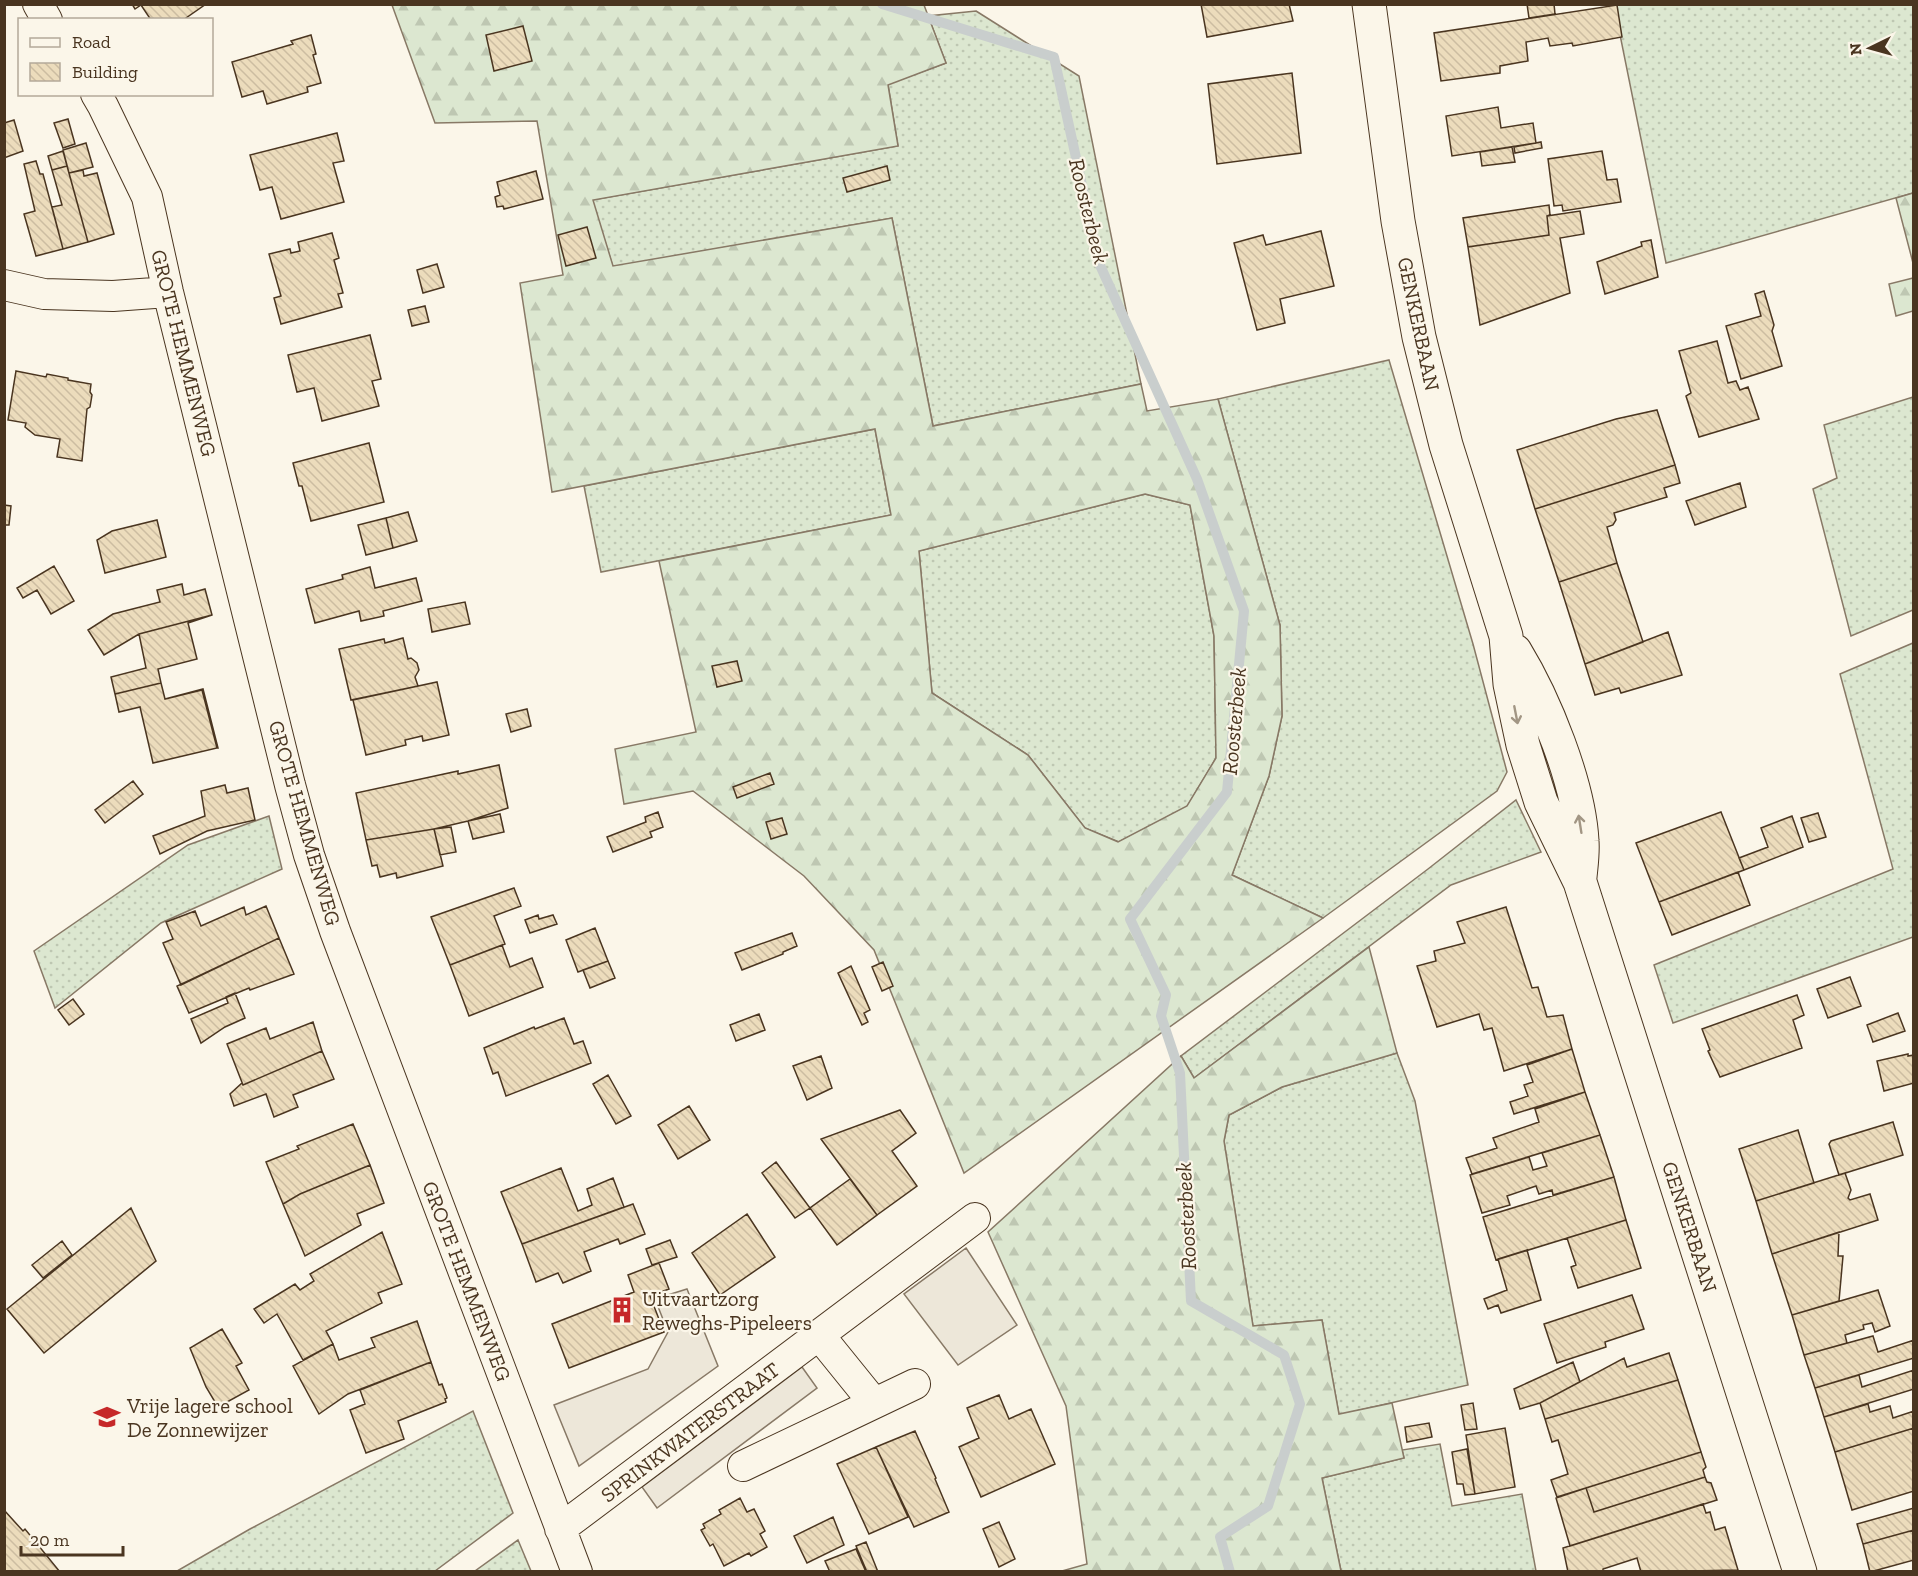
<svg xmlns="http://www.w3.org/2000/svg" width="1918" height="1576" font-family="'Zilla Slab',serif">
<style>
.grass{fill:url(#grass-dots);stroke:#887966;stroke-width:1.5}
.forest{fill:url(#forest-firs);stroke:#887966;stroke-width:1.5;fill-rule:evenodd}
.parking{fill:#ede7d9;stroke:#887966;stroke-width:1.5}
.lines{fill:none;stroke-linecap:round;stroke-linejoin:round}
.stream{stroke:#c9cecd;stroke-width:10}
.building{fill:url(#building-back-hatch);stroke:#4a3520;stroke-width:1.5}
.minor-casing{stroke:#4a3520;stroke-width:32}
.tertiary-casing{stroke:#4a3520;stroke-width:35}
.minor{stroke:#fbf6e9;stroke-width:30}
.tertiary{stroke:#fbf6e9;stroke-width:33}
.oneway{stroke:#a29684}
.labels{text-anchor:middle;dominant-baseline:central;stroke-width:4.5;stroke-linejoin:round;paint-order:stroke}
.street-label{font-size:21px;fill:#4a3520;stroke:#fbf6e9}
.poi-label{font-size:21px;fill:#4a3520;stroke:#fbf6e9;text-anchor:start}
.water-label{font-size:22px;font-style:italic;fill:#4a3520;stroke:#fbf6e9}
</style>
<defs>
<pattern id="grass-dots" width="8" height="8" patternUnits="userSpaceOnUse" patternTransform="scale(1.5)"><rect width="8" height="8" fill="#dce7d0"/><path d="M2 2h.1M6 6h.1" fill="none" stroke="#bec7b2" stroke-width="1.8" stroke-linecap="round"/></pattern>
<pattern id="forest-firs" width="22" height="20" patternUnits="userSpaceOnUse" patternTransform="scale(1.5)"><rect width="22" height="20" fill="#dce7d0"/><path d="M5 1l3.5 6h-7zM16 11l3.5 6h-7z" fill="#bec7b2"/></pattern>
<pattern id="building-back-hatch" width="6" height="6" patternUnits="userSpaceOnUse" patternTransform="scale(1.5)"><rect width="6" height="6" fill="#ecdcbc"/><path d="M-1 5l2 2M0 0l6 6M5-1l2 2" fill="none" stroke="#ccbda1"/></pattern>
</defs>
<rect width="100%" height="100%" fill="#fbf6e9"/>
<path class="grass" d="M1614,5H1913V193L1666,263Z
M976,11L1079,76L1141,384L933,426L892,218L613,267L592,200L898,146L888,84L946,63L928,16Z
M1389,360L1473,644L1507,772L1497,791L1323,918L1232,875L1269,776L1282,716L1280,625L1218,399Z
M1913,397V610L1851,636L1813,489L1837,478L1824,425Z
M875,429L891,515L601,572L584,486Z
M1145,494L1190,505L1214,636L1216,758L1187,807L1119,842L1085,828L1028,755L932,693L919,551Z
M1913,643V937L1673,1023L1654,965L1893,869L1840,674Z
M1516,800L1541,852L1451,885L1194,1078L1181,1056L1428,869Z
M269,816L282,869L161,923L55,1008L34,951L188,845Z
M1397,1053L1415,1101L1468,1385L1339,1415L1322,1320L1253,1326L1224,1141L1229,1115L1282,1087Z
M473,1411L513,1513L435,1571H177L250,1529Z
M1440,1444L1452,1506L1522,1494L1536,1571H1341L1322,1478L1404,1458L1402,1450Z
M518,1540L531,1571H475Z"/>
<path class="forest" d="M867,4L924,5L946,63L888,85L898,146L593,200L613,266L892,218L933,426L1141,384L1147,411L1218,399L1280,625L1282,716L1269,776L1232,875L1323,918L964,1173L874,950L804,876L693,791L624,804L615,749L696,732L659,561L891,515L875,429L552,492L520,283L563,275L537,121L435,123L392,5ZM1145,494L1190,505L1214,636L1216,758L1187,806L1118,842L1085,828L1028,755L932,693L919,551Z
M1913,193H1914L1913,263L1896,198Z
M1913,278V311L1896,316L1889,284Z
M1369,947L1397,1053L1282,1087L1229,1115L1224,1141L1253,1326L1322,1320L1339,1414L1392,1403L1404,1458L1322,1478L1341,1571H1062L1087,1564L1066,1406L988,1232L1181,1056L1194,1078Z"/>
<path class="parking" d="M966,1248L1017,1325L958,1365L904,1294Z
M687,1289L718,1366L579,1466L554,1405L648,1369L668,1332L655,1299Z
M802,1367L817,1388L657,1508L642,1487Z"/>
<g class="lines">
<path class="stream" d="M882,4L1054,57L1099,263L1197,479L1244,611L1227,792L1130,919L1166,995L1161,1016L1180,1073L1191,1301L1284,1355L1300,1404L1268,1506L1220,1537L1230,1572"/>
</g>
<path class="building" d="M132,4H206L183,20H151L141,5L135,9Z
M1201,4H1289L1293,21L1207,37Z
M1527,4H1554L1555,14L1529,18Z
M1617,5L1622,37L1573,46L1572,43L1550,46L1548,38L1526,42L1528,61L1500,66V73L1441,81L1434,33Z
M523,26L532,61L494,71L486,35Z
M311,35L316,54L313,55L321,83L307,87L308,92L267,104L263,91L242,97L232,62L293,44L291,41Z
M1292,73L1301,153L1217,164L1208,84Z
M1498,107L1501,128L1533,123L1536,143L1452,156L1446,116Z
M68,119L75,144L63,148L54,123Z
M14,120L23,151L4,158V123Z
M337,133L344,161L333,163L344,202L281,219L272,187L260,190L250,155Z
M1541,142L1542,148L1515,153L1514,147Z
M86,143L93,167L69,173L63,150Z
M1512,147L1515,162L1482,166L1480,152Z
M63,151L67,166L52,170L48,156Z
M1602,151L1607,180L1617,179L1621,202L1563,211L1562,205L1554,206L1548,159Z
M36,161L40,174H43L63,249L36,256L24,214L35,211L24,164Z
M67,166L88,242L63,249L52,207L62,205L52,170Z
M887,166L890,180L847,192L843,178Z
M83,170L84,176L97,173L114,234L88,242L69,173Z
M536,171L543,199L504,209L503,206L497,207L495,197L500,195L497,182Z
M1549,205L1550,215L1547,216L1549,235L1468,247L1463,218Z
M1580,211L1584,234L1560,238L1570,293L1480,325L1468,247L1549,235L1547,216Z
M587,227L596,258L566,266L558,235Z
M1321,231L1334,286L1280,299L1285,323L1257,330L1234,243L1263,235L1266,245Z
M332,233L339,258L334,260L343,293L338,294L342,307L281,324L274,298L281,296L269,254L290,249L291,253L300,251L298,242Z
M1651,240L1658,277L1605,294L1597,262L1642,246L1641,242Z
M437,264L444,287L423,293L417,270Z
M1764,291L1774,325L1772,331L1782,366L1741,379L1726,326L1761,316L1755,294Z
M425,306L429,322L412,326L408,310Z
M370,335L381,379L372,381L379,406L322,421L314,388L297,392L288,355Z
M1717,341L1728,383L1736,381L1740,390L1748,387L1759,419L1699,437L1686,396L1691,393L1679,351Z
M16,371L46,377L47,374L68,378V380L91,384L90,392L92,395L90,407L87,409L82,461L57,457L60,439L35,435L25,427L26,423L8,420Z
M1657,410L1675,465L1535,509L1517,450L1616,419Z
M369,443L384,502L311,521L302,486H299L293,463Z
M1675,465L1680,483L1664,488L1667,497L1614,513L1616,520L1613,525L1607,527L1617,563L1559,582L1535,509Z
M1740,483L1746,507L1695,525L1686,501Z
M4,505L11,506L9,525H4Z
M408,512L417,541L393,548L386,518Z
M386,518L393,548L366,555L358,525Z
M157,520L166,557L105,573L97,540L112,531Z
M1617,563L1643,642L1585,664L1559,582Z
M54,566L74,601L51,614L37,590L23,598L17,588Z
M370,567L375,588L416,578L422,601L383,611L384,616L361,621L359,611L315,623L306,589L343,579L342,575Z
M182,584L184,595L205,589L212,615L139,634L104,655L88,630L113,614L160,602L157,590Z
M465,602L470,624L432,632L428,609Z
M212,615L188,623L197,659L158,669L161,683L115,694L111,677L146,668L139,634Z
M1668,632L1682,675L1621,693L1619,688L1595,695L1585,664Z
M403,638L408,659L411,658L417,663L419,670L415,677L418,686L351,700L339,649L384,639L385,643Z
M737,661L742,681L717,687L712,666Z
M437,682L449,735L423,741L422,736L405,740L406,745L366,755L353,700Z
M161,683L165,699L202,690L217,748L153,763L140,707L119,712L115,694Z
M203,689L218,748H217L202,690L165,699Z
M527,709L531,726L511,732L506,714Z
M499,765L508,808L468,821L434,829L366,840L356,793L458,771V774Z
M770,773L774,784L737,798L733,787Z
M133,781L143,794L105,823L95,810Z
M225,785L227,793L248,788L255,820L207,831L160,854L153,836L205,816L201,791Z
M658,812L663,827L650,832L652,837L613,852L607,837L646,822L645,817Z
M1721,812L1744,870L1659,902L1636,843Z
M1818,813L1826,837L1809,842L1801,818Z
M500,814L504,832L473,839L468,821Z
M1792,816L1803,847L1744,870L1739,858L1768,847L1761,828Z
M782,818L787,834L771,839L766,822Z
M451,827L456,852L440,855L434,829Z
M434,829L443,866L397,878L396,873L380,877L377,865L372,866L366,840Z
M1738,872L1750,905L1672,935L1659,902Z
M514,888L521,906L494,916L505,944L450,965L431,917Z
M266,906L279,938L181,985L163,943L173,939L166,922L195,911L201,926L244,907L246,915Z
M1506,907L1532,988L1538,987L1547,1017L1563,1015L1572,1049L1504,1071L1492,1028L1484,1030L1479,1014L1437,1027L1417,966L1436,961L1434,951L1465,943L1457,922Z
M538,915L539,919L553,915L557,924L530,933L525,920Z
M595,928L608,961L578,972L566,940Z
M792,933L797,946L783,952V954L742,970L735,953Z
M279,938L294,974L250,990L249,988L189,1013L177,986Z
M502,945L510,967L532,958L543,987L469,1016L450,965Z
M608,961L615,978L590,988L583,970Z
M883,962L893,986L882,991L872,967Z
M851,966L870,1010L864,1013L868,1022L862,1025L838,973Z
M1850,977L1861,1006L1828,1018L1817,989Z
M235,993L245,1018L225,1027L201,1043L191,1019L228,1003L226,997Z
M1797,995L1804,1015L1793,1020L1802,1048L1720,1077L1708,1051L1710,1050L1702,1029Z
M73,999L84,1014L69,1025L58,1010Z
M1898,1013L1905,1031L1873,1042L1867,1025Z
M759,1014L765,1030L736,1041L730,1025Z
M564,1018L574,1044L583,1041L591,1063L506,1096L498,1072L493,1074L484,1048L534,1027L535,1029Z
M313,1022L322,1051L243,1085L227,1044L266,1028L270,1039Z
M1572,1049L1585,1092L1514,1114L1510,1102L1528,1096L1524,1085L1533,1082L1527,1065Z
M322,1051L334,1079L293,1095L298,1107L274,1117L266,1094L234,1106L230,1094L242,1083L243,1085Z
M1908,1054V1056L1914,1055V1083L1884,1091L1877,1061Z
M821,1056L832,1088L807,1100L793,1066Z
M608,1075L631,1116L616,1124L593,1084Z
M1585,1092L1600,1135L1472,1174L1466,1158L1497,1148L1493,1138L1539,1122L1535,1109Z
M689,1106L710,1140L678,1159L658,1125Z
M900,1110L916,1133L892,1151L917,1186L877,1215L821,1139Z
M1893,1122L1903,1155L1839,1175L1829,1144L1831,1141Z
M353,1124L370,1165L300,1194L283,1204L266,1162L299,1149L297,1146Z
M1798,1130L1814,1183L1756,1201L1739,1149Z
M1600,1135L1614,1177L1553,1195L1552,1190L1539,1194L1536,1186L1507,1196L1510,1205L1482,1213L1470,1175L1529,1157L1533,1170L1547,1166L1542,1153Z
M776,1162L810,1208L795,1218L762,1173Z
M370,1165L384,1203L357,1214L361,1225L305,1256L283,1204L300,1194Z
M561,1168L578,1211L592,1205L587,1189L613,1178L624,1207L522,1244L501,1192Z
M1845,1173L1851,1190L1848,1198L1850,1200L1870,1194L1878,1220L1772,1254L1756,1201Z
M1614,1177L1626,1220L1496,1260L1483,1217Z
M850,1179L877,1215L837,1245L810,1208Z
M633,1204L645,1234L620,1244L618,1239L584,1252L591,1271L563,1283L558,1273L536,1282L522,1244Z
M131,1208L156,1261L44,1353L7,1309Z
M747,1214L775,1257L720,1295L692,1253Z
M1626,1220L1641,1268L1578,1288L1571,1267L1576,1265L1567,1238Z
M382,1232L402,1284L378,1293L382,1303L326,1331L333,1344L303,1360L277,1314L264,1323L254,1309L295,1284L300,1290L314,1281L310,1274Z
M1839,1232L1838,1256H1843L1839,1301L1792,1315L1772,1254Z
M670,1240L677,1257L652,1265L646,1249Z
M62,1241L72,1255L43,1278L32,1265Z
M1527,1250L1541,1300L1501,1313L1498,1305L1488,1309L1484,1299L1507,1290L1498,1259Z
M659,1263L669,1289L650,1296L664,1332L569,1368L552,1324L634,1292L628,1275Z
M1878,1290L1890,1326L1875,1332L1872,1323L1863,1325L1864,1329L1845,1335L1847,1343L1804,1355L1792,1315Z
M1632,1295L1644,1329L1605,1342L1606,1347L1557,1363L1544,1324Z
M417,1321L431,1362L348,1394L319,1414L293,1366L333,1344L339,1360L375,1347L371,1338Z
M222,1329L242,1363L236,1366L249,1390L218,1407L206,1387L190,1348Z
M1873,1336L1878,1352L1914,1340V1358L1815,1388L1804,1355Z
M1669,1353L1678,1380L1545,1419L1540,1403L1624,1358L1627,1367Z
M431,1362L439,1385L442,1384L447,1398L445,1399L446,1402L398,1421L404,1439L366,1453L350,1410L365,1404L360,1390Z
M1573,1362L1580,1382L1540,1403L1520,1409L1514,1389Z
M1914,1370V1389L1824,1417L1815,1388L1859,1375L1862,1387Z
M1678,1380L1701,1452L1557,1497L1551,1480L1568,1474L1558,1440L1552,1442L1545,1419Z
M999,1395L1009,1419L1031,1409L1055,1464L981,1497L959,1447L979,1438L967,1408Z
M1473,1403L1477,1429L1465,1430L1461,1405Z
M1868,1404L1870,1412L1890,1406L1893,1418L1914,1411V1428L1835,1452L1824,1417Z
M1429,1423L1432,1437L1407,1442L1405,1427Z
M1505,1428L1515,1487L1475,1494L1466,1435Z
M1914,1428V1491L1852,1510L1835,1452Z
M915,1431L936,1478L935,1479L949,1512L914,1527L876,1447Z
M876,1447L908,1517L869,1534L837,1464Z
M1467,1449L1475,1494L1465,1495L1463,1484H1457L1452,1452Z
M1701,1452L1706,1467L1703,1470L1705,1477L1594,1512L1586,1488Z
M1705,1477L1707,1482L1711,1483L1717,1500L1570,1546L1556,1498L1586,1488L1594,1512Z
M740,1498L747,1512L754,1509L765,1531L760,1534L767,1547L751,1556L749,1553L724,1566L713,1544L710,1546L701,1530L705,1528L703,1524L721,1514L719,1510Z
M1703,1504L1706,1513L1710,1512L1715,1530L1725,1527L1738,1570L1641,1572L1637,1558L1603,1569V1572H1568L1563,1548Z
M1914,1508V1530L1863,1544L1857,1524Z
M4,1510L23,1531L25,1529L60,1572H4Z
M833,1517L844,1545L807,1563L794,1536Z
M999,1522L1015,1559L999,1567L983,1529Z
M1914,1530V1560L1870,1572L1863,1544Z
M866,1542L878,1572H867L856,1546Z
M856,1549L866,1572H830L825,1561Z"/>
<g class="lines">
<g class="minor-casing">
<path id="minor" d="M38,4L47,20
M96,94L103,106L147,197L168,292L290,785L309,855L335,931L577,1572
M4,285L44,294L113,296L168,292
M819,1335L874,1403
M743,1466L915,1384
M560,1529L975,1218"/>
</g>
<g class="tertiary-casing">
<path id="tertiary" d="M1369,4L1398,221L1419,337L1446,445L1506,636L1510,684L1523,745L1541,802L1580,882L1800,1572
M1515,651C1545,700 1579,784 1582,841C1583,853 1581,866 1580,877"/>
</g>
<use href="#minor" class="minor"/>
<use href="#tertiary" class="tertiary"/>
</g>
<defs><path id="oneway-shaft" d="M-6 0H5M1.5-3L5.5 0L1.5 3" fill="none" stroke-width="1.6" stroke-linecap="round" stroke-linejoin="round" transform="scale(1.5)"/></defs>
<g class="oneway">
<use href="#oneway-shaft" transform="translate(1516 715) rotate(79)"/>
<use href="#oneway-shaft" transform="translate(1580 824) rotate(-99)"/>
</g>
<defs>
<g id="building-bare" transform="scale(2.07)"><path d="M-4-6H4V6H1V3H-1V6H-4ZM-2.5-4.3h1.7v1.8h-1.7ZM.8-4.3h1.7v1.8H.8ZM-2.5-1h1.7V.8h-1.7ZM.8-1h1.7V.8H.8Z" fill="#c62828" stroke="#fbf6e9" stroke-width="2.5" paint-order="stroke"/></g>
<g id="school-bare" transform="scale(2.07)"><path d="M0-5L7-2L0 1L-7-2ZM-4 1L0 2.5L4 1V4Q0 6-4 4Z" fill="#c62828" stroke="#fbf6e9" stroke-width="2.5" paint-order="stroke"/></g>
</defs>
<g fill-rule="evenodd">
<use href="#building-bare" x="622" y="1310"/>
<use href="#school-bare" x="107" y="1417"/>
</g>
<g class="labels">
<g class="street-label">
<text transform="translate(1419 324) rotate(78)">GENKERBAAN</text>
<text transform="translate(184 353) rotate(76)">GROTE HEMMENWEG</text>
<text transform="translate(305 823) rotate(74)">GROTE HEMMENWEG</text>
<text transform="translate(1690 1227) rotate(72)">GENKERBAAN</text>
<text transform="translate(467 1281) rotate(69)">GROTE HEMMENWEG</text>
<text transform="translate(690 1432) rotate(-37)">SPRINKWATERSTRAAT</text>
</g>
<g class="poi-label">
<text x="642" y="1298">Uitvaartzorg<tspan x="642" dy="24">Reweghs-Pipeleers</tspan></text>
<text x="127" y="1405">Vrije lagere school<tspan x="127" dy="24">De Zonnewijzer</tspan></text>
</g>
<g class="water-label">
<text transform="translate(1089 211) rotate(76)">Roosterbeek</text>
<text transform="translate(1234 721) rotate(-85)">Roosterbeek</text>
<text transform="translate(1186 1216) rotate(-93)">Roosterbeek</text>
</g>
</g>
<rect width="1918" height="1576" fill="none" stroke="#4a3520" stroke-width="12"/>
<rect x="18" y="18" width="195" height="78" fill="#fbf6e9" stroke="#b4a999" stroke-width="1.5"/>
<rect x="30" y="38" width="30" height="9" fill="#fbf6e9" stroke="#b4a999" stroke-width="1.5"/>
<text x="72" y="48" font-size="18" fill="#4a3520">Road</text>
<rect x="30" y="63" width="30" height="18" fill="url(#building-back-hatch)" stroke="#b4a999" stroke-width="1.5"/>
<text x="72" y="78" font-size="18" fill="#4a3520">Building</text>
<g transform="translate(1870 48) rotate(265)" stroke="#fbf6e9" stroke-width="4.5" paint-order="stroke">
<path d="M0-4.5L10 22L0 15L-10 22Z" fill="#4a3520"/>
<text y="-9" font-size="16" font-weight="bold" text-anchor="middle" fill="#4a3520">N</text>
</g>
<path d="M21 1546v9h102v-9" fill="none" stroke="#4a3520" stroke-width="3"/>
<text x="30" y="1546" font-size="18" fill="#4a3520" stroke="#fbf6e9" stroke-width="4.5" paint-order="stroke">20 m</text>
</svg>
